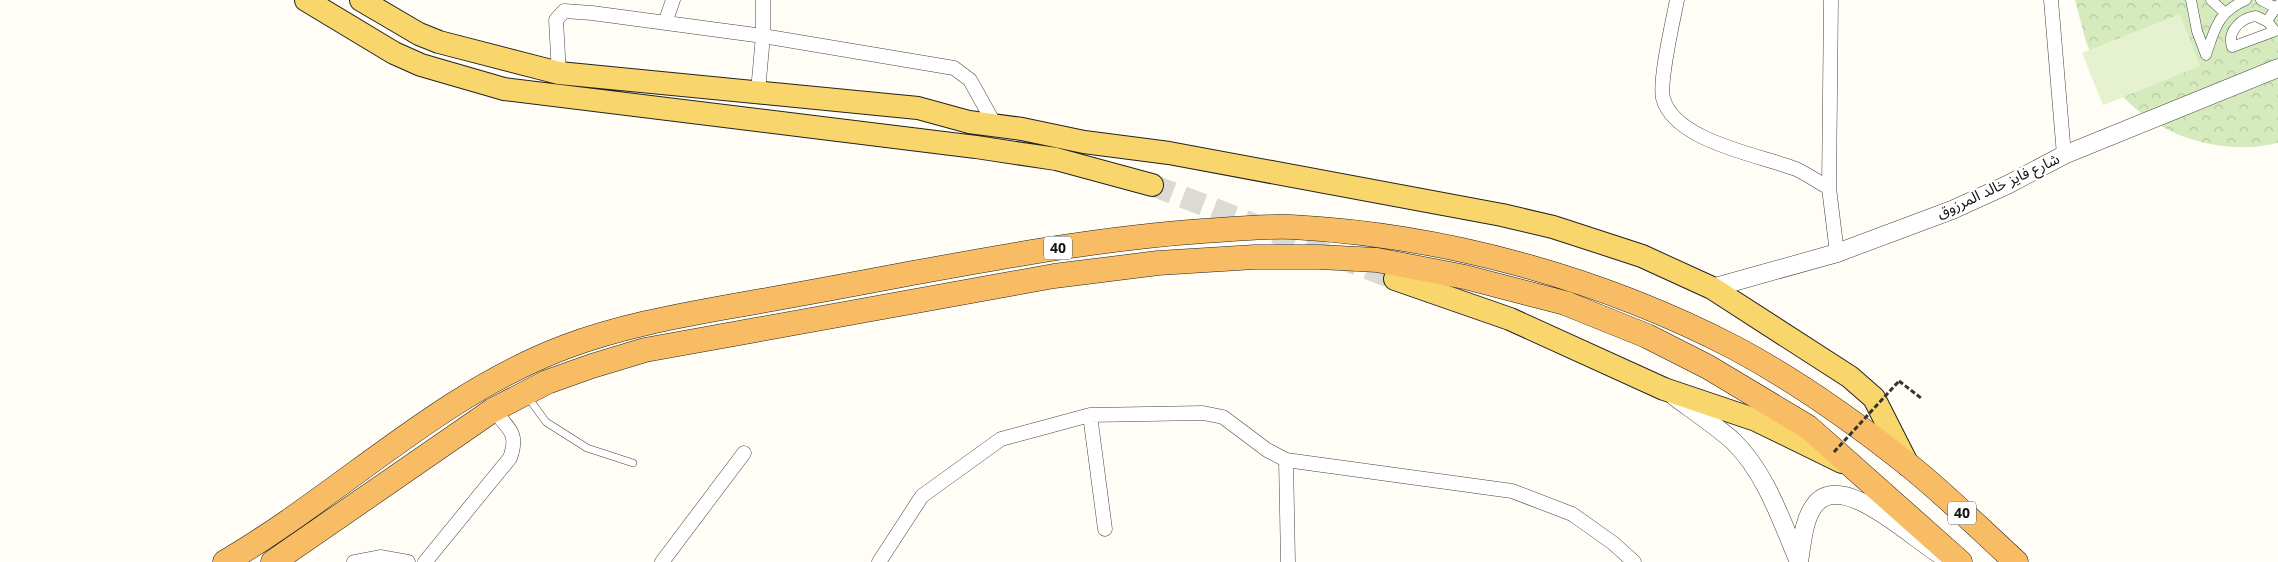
<svg xmlns="http://www.w3.org/2000/svg" width="2278" height="562" font-family="Georgia,'Noto Sans Arabic',serif">
<style>
.park{fill:url(#park-crowns);fill-rule:evenodd}
.pitch{fill:#e6f2cf}
.lines{fill:none;stroke-linecap:round;stroke-linejoin:round}
.primary-tunnel{stroke:#dbdad3;stroke-width:22;stroke-dasharray:22 11;stroke-linecap:butt}
.service-casing{stroke:#444;stroke-width:8}
.pedestrian-casing{stroke:#444;stroke-width:11}
.minor-casing{stroke:#444;stroke-width:15}
.tertiary-casing{stroke:#444;stroke-width:19}
.primary-casing{stroke:#222;stroke-width:24}
.trunk-casing{stroke:#222;stroke-width:25}
.path{stroke:#333;stroke-width:3;stroke-dasharray:5 2.5;stroke-linecap:butt}
.service{stroke:#fff;stroke-width:7}
.pedestrian{stroke:#fff;stroke-width:10}
.minor{stroke:#fff;stroke-width:14}
.tertiary{stroke:#fff;stroke-width:18}
.primary{stroke:#f9d66b;stroke-width:22}
.trunk{stroke:#f7bc64;stroke-width:24}
.path-bridge{stroke:#333;stroke-width:3;stroke-dasharray:5 2.5;stroke-linecap:butt}
.labels{text-anchor:middle;dominant-baseline:central;stroke-width:5;stroke-linejoin:round;paint-order:stroke}
.shield{fill:#fff;stroke:#585858;stroke-width:1}
.shield-label{font-size:14px;font-weight:bold;fill:#111}
.street-label{font-size:15px;fill:#111;stroke:#fff}
</style>
<defs>
<pattern id="park-crowns" width="20" height="18" patternUnits="userSpaceOnUse" patternTransform="scale(1.25)"><rect width="20" height="18" fill="#d5ebbd"/><path d="M2 6a3 3 0 1 1 6 0M12 15a3 3 0 1 1 6 0" fill="none" stroke="#b6c8a1"/></pattern>
</defs>
<rect width="100%" height="100%" fill="#fffdf5"/>
<path class="park" d="M2075,0H2278V143C2223,156 2163,138 2123,97L2103,105L2089,49L2086,42ZM2247,18L2274,28L2231,43Z"/>
<path class="pitch" d="M2180,14L2200,66L2103,105L2082,53Z"/>
<g class="lines">
<path class="primary-tunnel" d="M1152,185L1395,279"/>
<g class="service-casing">
<path id="service" d="M527,396L546,422L587,448L633,463"/>
</g>
<g class="pedestrian-casing">
<path id="pedestrian" d="M2191,0L2197,31L2206,55C2215,28 2218,12 2246,0
M2211,0L2224,12
M2261,0L2278,9
M2256,16L2268,22L2275,31L2232,47C2227,31 2241,18 2256,16Z
M2267,21L2278,5"/>
</g>
<g class="minor-casing">
<path id="minor" d="M1677,0C1673,21 1659,80 1663,98C1674,141 1759,155 1796,169C1807,174 1818,182 1829,188L1837,253
M2051,0L2064,155
M665,23L673,0
M559,73L556,20L564,11L592,13L763,36L954,68L970,80L995,125
M758,91L763,36V0
M1829,188L1831,0
M1090,415L1105,529
M1286,460L1288,562
M354,562L380,557L408,562
M425,562L510,458C519,433 509,429 493,410
M662,562L744,453
M879,562L922,496L1001,439L1090,415L1203,413L1223,417L1267,450L1286,460L1512,491L1572,514L1613,543L1634,562"/>
</g>
<g class="tertiary-casing">
<path id="tertiary" d="M1712,288L1837,253L1952,210L2007,185L2064,155L2278,68
M1675,397C1694,411 1715,425 1733,441C1766,473 1781,520 1799,562
M1799,562C1802,545 1803,521 1814,506C1840,468 1912,538 1939,554"/>
</g>
<g class="primary-casing">
<path id="primary" d="M306,0L394,53L421,65L504,89L976,147L1056,159L1152,185
M361,0L419,34L439,42L559,73L918,108L969,122L1022,129L1084,142L1169,153L1502,215L1553,227L1642,256L1712,288L1850,377L1874,398L1908,465
M1395,279L1510,319L1664,389L1756,420L1842,462"/>
</g>
<g class="trunk-casing">
<path id="trunk" d="M225,562C340,495 438,395 565,347C618,327 672,317 727,307C785,297 844,286 902,275C1001,257 1102,238 1203,231C1233,229 1262,226 1292,227C1444,235 1600,278 1735,348C1795,380 1853,421 1906,463C1945,494 1980,529 2016,562
M273,562L493,410L547,382L592,366L645,350L1054,276L1158,263L1255,257H1319L1377,260L1465,277L1565,303L1647,336L1708,367L1808,427L1960,562"/>
</g>
<path class="path" d="M1899,381L1921,398"/>
<use href="#service" class="service"/>
<use href="#pedestrian" class="pedestrian"/>
<use href="#minor" class="minor"/>
<use href="#tertiary" class="tertiary"/>
<use href="#primary" class="primary"/>
<use href="#trunk" class="trunk"/>
<path class="path-bridge" d="M1834,452L1899,381"/>
</g>
<g class="labels">
<g class="shield">
<rect x="1044" y="236.5" width="28" height="23" rx="4"/>
<rect x="1948" y="501.5" width="28" height="23" rx="4"/>
</g>
<g class="shield-label">
<text x="1058" y="248">40</text>
<text x="1962" y="513">40</text>
</g>
<g class="street-label">
<text transform="translate(1998 186) rotate(-25)">شارع فايز خالد المرزوق</text>
</g>
</g>
</svg>
